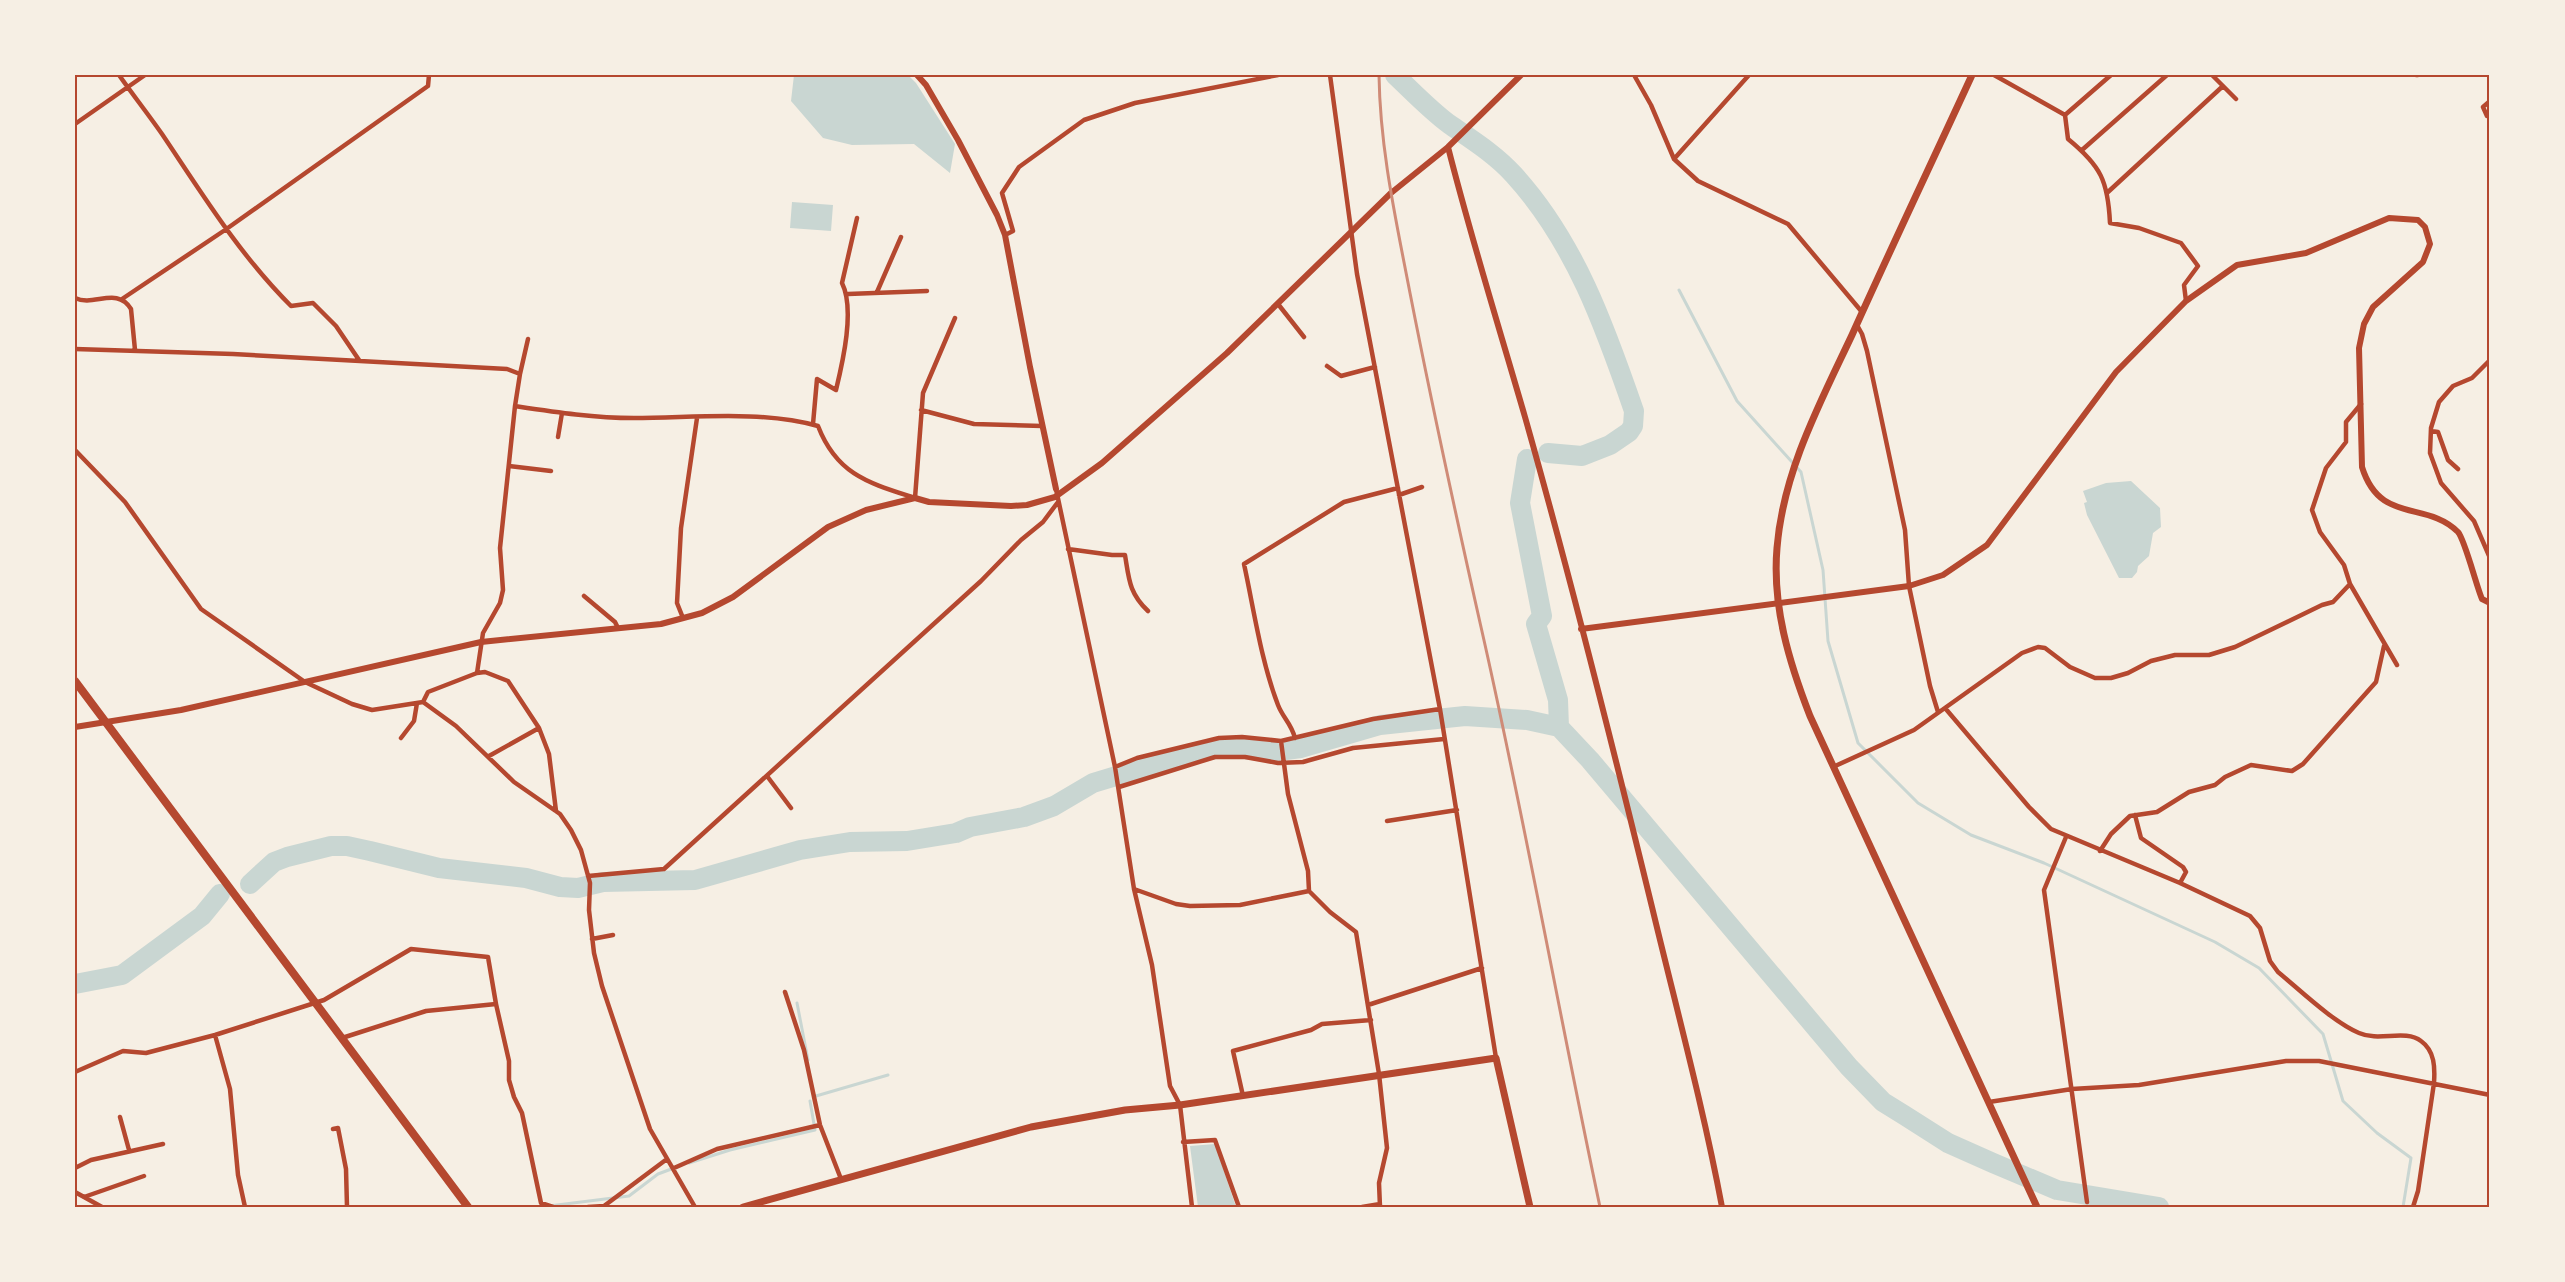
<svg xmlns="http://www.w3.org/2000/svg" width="2565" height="1282" font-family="Barlow,sans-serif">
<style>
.water{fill:#c9d6d2}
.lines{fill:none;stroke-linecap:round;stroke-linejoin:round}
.stream{stroke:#c9d6d2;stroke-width:3}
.river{stroke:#c9d6d2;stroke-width:20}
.minor{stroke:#b5482f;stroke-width:4.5}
.tertiary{stroke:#b5482f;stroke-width:6}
.secondary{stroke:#b5482f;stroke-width:7}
.trunk{stroke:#b5482f;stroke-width:8}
.rail{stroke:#cf8b77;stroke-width:3}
.neatline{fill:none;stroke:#b5482f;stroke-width:2}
</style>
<rect width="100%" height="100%" fill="#f6efe4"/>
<path class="water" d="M794,75H908L916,83L955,144L950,173L914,144L852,145L823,138L791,101Z
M792,202L833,205L831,231L790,228Z
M2131,481L2160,508L2161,527L2153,533L2149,556L2138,566L2137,572L2132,578H2119L2087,515L2084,503L2087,502L2083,491L2106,483Z
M1215,1144L1236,1207H1198L1190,1146Z"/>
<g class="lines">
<path class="stream" d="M1679,290L1737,401L1801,472L1823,570L1828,641L1858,743L1918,803L1971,835L2044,863L2215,942L2259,968L2323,1034L2343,1101L2377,1133L2411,1158L2403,1207
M797,1003L808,1060
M816,1096L888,1075
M689,1163L730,1150L815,1130L810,1101
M225,1207H230
M541,1207L629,1196L658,1174L674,1168"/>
<path class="river" d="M1395,75C1412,91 1430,110 1449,124C1472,140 1495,154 1514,175C1575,242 1605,327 1634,411L1633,426L1629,432L1610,445L1582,456L1548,453
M1527,459L1520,503L1542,616L1536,624L1558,700L1559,727
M250,884L274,862L287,857L331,846H347L370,851L439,868L526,878L560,887L578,888L603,882L695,880L800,850L850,842L907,841L956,833L970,827L1024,817L1054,806L1093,783L1196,752L1228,747L1270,752L1301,748L1380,725L1465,716L1527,720L1559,727L1590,760L1849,1067L1883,1102L1904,1115L1948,1143L1993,1163L2057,1190L2159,1207
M75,984L122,975L202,916L220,894"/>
<path class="minor" d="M119,75C133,95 148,114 162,134C203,195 239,254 291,306L313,303L336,326L359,360
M1330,75L1357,274L1440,709L1496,1058
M1634,75L1651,105L1674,159L1698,181L1788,224L1862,312
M1994,75L2065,115L2068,139C2101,166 2108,181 2110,223L2139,228L2181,243L2198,266L2184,285L2186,301
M2212,75L2236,99
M2416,75H2418
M2490,101L2483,107L2487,116H2490
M2065,115L2111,75
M75,124L145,75
M2082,150L2167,75
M1674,159L1749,75
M2108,192L2223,86
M1005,235L1013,231L1002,193L1019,167L1084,120L1135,103L1278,75
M877,292L901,237
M848,294L927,291
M75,298C94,307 117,286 131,309L135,350
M122,299L225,230L428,86L429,75
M1278,304L1304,337
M1857,325L1862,334L1867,351L1905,530L1909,586L1930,686L1938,712
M75,349L233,354L507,369L520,374L515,406C555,412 594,418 634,418C694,418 759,410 818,426C837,475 869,483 915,498L923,393L955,318
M2490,360L2472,378L2453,386L2439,402L2431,428L2430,453L2441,483L2474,521L2490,558
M1327,366L1341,376L1375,367
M520,374L528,339
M921,410L974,424L1042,426
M813,424L817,379L836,390C843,361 855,309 842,283L857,218
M2431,431L2438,432L2448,460L2458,469
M558,437L562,413
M75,450L125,502L201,609L305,682L352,704L372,710L423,702L456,726L514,782L560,814L571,830L581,850L590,883L589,910L594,953L602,986L650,1129L695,1207
M509,466L551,471
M1056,489L1115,767L1134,889L1152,965L1170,1086L1180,1105L1192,1207
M1399,495L1422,487
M1068,549L1112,555H1125C1129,579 1129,593 1148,611
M2350,584L2344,565L2320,532L2312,510L2326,468L2346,442V422L2361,404
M584,596L615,622L618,628
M683,618L677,603L681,528L697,418
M477,673L485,672L508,681L539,728L549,754L556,811
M423,702L428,692L477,673L483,633L500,603L503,590L500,548L515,406
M1945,708L2029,807L2051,829L2180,883L2250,916L2260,928L2270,961L2278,972C2300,990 2333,1022 2359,1033C2379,1042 2405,1029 2421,1041C2435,1051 2435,1068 2434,1083L2418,1191L2413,1207
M401,738L414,721L417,703
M1295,738C1291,723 1283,718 1278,705C1261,661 1254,610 1244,564L1344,502L1398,488
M1281,741L1288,794L1308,871L1309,891L1330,912L1356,932L1379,1074L1387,1148L1379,1183L1380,1207
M489,756L539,728
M1115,767L1137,758L1219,738L1242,737L1281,741L1373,719L1440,709
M1833,767L1914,730L2022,653L2038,647L2045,648L2070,667L2095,678H2111L2128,673L2151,661L2175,655H2209L2235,647L2322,605L2333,602L2350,584L2397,665
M767,776L791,808
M1119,787L1215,757H1245L1278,763L1303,762L1353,748L1444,739
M2135,815L2141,838L2183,867L2186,872L2180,883
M1387,821L1457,810
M2066,837L2044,890L2087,1202
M2100,851L2111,834L2130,816L2157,812L2189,792L2215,785L2225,777L2251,765L2292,771L2303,764L2376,682L2384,646
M588,876L664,869L981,581L1021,540L1043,522L1058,502
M1134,889L1176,904L1190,906L1240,905L1309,891
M592,939L613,935
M785,992L804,1050L820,1125L841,1179
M1368,1005L1482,968
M215,1035L230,1089L238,1175L245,1207
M342,1038L426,1011L496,1004L509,1061V1080L514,1097L522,1113L541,1203L553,1207
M75,1072L123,1051L146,1053L215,1035L324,1000L411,949L488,957L496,1004
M1243,1096L1233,1051L1311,1030L1322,1024L1371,1020
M1989,1102L2072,1089L2139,1085L2286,1061H2319L2490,1095
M120,1117L129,1150
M333,1129L338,1128L346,1169L347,1207
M1183,1142L1215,1140L1239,1207
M75,1168L91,1160L163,1144
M674,1168L717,1149L820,1125
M75,1192L102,1207
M84,1197L144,1176
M588,1207L604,1206L667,1159
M1362,1207L1380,1204"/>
<path class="tertiary" d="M917,75L926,85L958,140L997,215L1005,235L1030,367L1056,489
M1448,147C1471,238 1499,327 1525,417C1571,579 1612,743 1652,907C1676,1007 1703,1106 1722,1207
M1581,629L1909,586L1943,575L1987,545L2116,372L2186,301L2237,265L2306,253L2389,218L2418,220L2425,227L2430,244L2423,262L2373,307L2364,324L2359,348L2362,467C2380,525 2426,500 2458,532C2465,540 2476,585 2482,599L2490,603
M75,727L181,710L481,642L661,624L702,613L733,597L828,527L866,510L915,498L929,502L1011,506L1027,505L1055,497L1102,463L1227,353L1391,193L1448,147L1521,75"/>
<path class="secondary" d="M1972,75C1932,162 1891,248 1852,335C1820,403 1783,472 1777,548C1772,606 1789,662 1810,716L2037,1207
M743,1207L1031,1127L1125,1110L1180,1105L1496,1058L1530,1207"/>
<path class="trunk" d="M75,681L468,1207"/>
<path class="rail" d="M1379,75C1380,149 1396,220 1410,293C1432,405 1456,516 1481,627C1525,820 1559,1014 1600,1207"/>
</g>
<rect width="2565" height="1282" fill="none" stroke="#f6efe4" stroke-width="153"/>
<rect x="76" y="76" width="2412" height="1130" class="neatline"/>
</svg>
